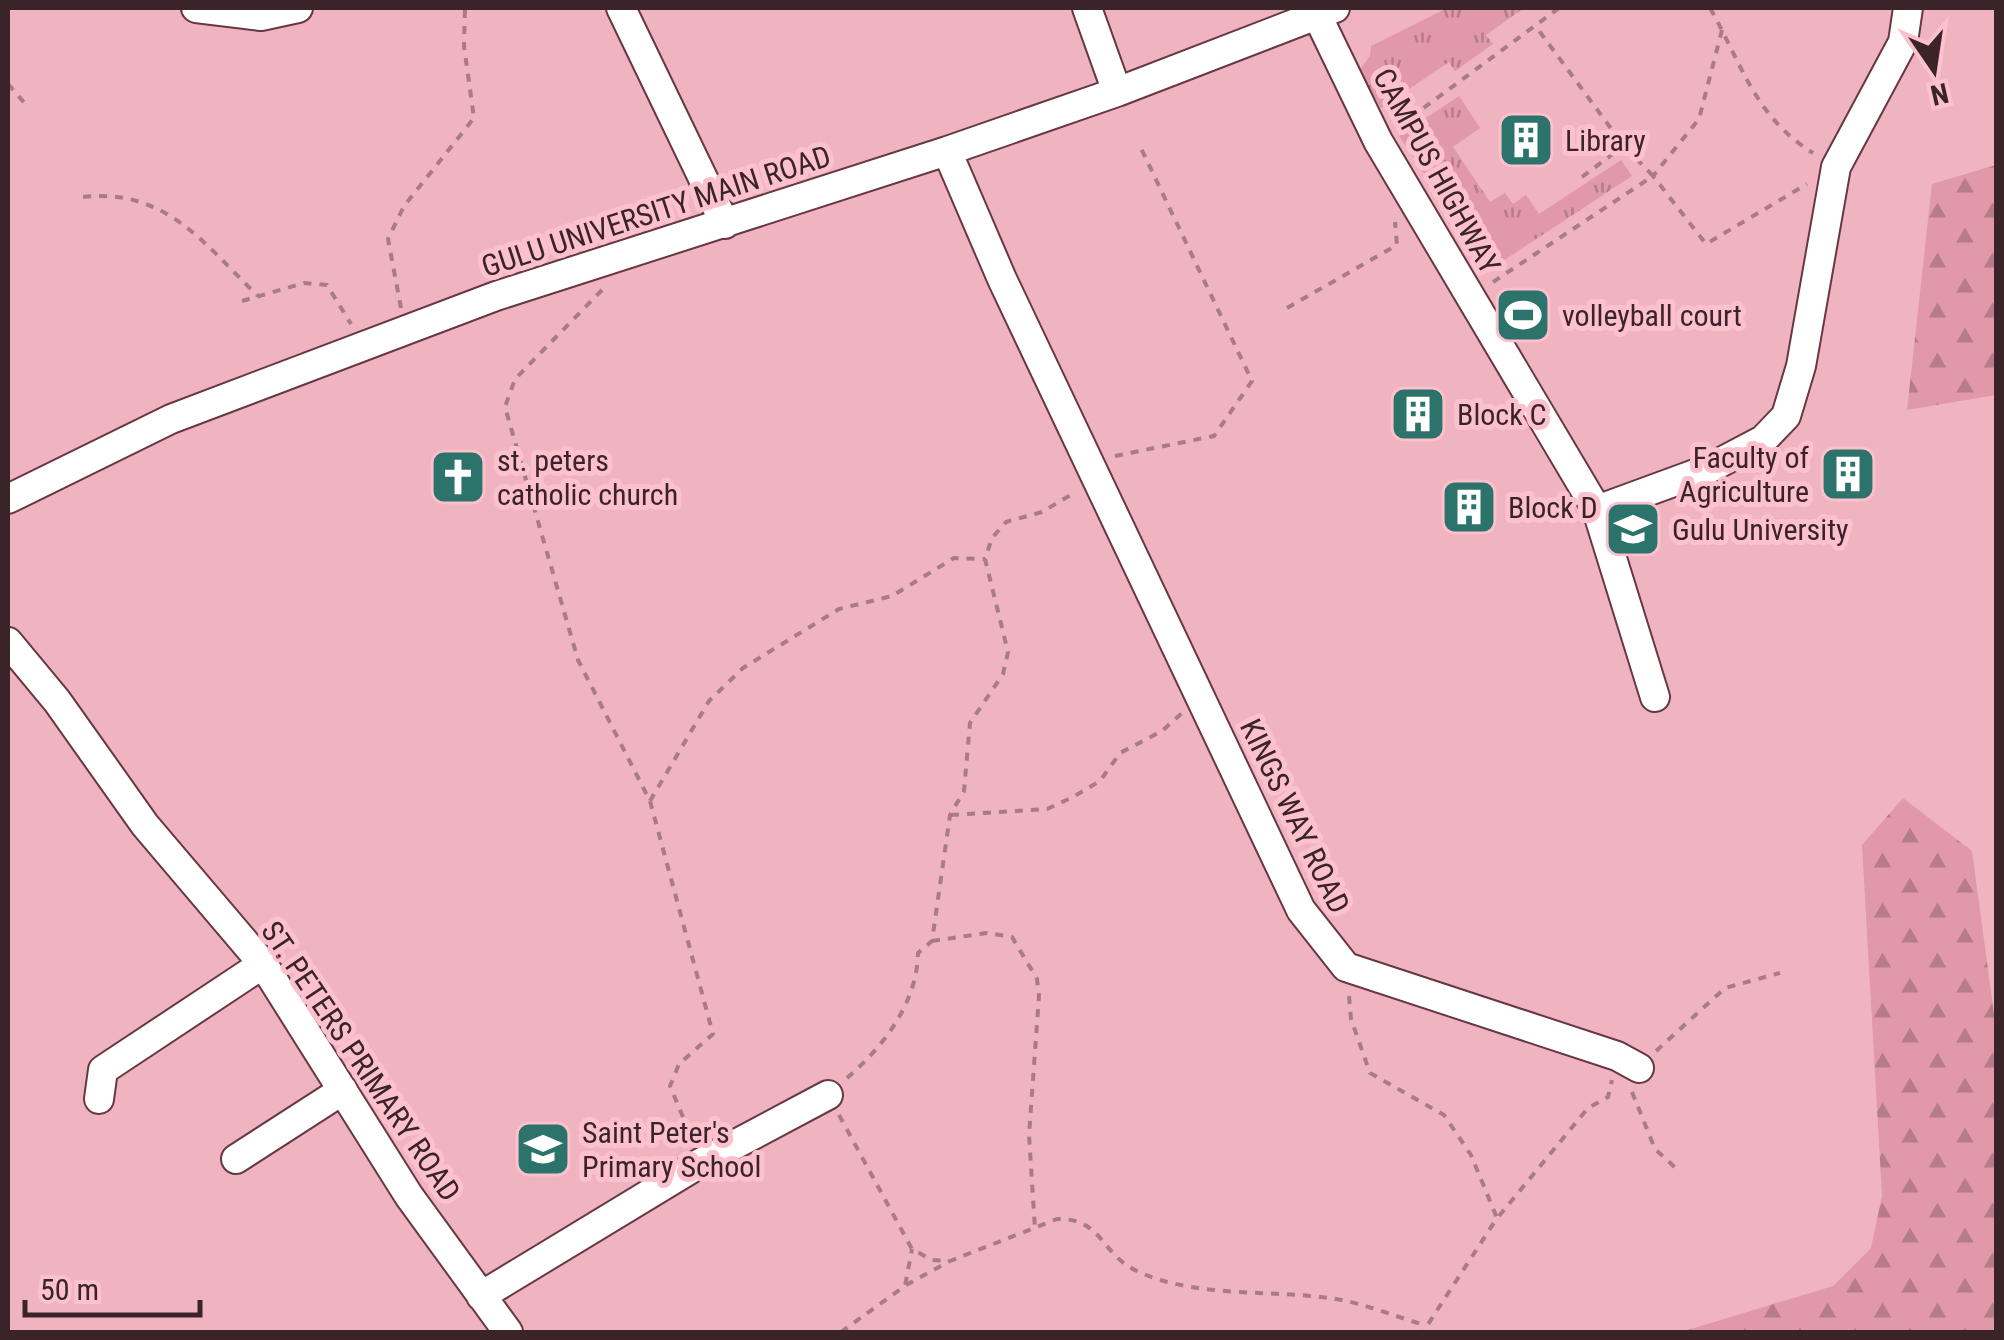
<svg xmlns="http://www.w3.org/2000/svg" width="2004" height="1340" font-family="'Roboto Condensed',sans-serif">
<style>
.grass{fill:url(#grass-tufts)}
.forest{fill:url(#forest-firs)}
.pitch{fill:#e198a8}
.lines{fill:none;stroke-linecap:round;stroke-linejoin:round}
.minor-casing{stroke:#673743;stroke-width:32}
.path{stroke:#a97c85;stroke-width:4;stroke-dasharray:8 8;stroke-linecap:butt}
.minor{stroke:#fff;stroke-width:28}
.labels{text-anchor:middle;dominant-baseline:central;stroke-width:10;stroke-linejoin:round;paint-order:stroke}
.poi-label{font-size:30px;fill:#3a2429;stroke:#fdc1cd;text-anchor:start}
.street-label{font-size:30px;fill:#3a2429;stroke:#fdc1cd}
</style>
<defs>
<pattern id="grass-tufts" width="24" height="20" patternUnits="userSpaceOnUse" patternTransform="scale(2.5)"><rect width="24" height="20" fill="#e198a8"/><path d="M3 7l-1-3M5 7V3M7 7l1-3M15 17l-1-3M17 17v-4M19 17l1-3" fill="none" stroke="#b77c89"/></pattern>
<pattern id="forest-firs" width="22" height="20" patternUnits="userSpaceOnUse" patternTransform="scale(2.5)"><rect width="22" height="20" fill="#e198a8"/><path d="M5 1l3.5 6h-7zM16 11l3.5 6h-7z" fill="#b77c89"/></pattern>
</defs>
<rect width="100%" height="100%" fill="#efb4c0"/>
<path class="grass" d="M1447,8H1524L1486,35L1493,44L1455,71L1449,62L1381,108L1359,71L1370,56L1371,46Z
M1459,96L1480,128L1453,147L1490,202L1505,193L1513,204L1526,195L1539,214L1621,160L1632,176L1489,270L1399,136Z"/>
<path class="forest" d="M1996,165V395L1907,410L1932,184Z
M1903,798L1972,851L1996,1029V1332H1681L1833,1286L1871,1248L1882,1196L1862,845Z"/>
<path class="pitch" d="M1523,289L1548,325L1524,341L1499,305Z"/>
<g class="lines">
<g class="minor-casing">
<path id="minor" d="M196,8L261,16L298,8
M621,8L725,224
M1087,8L1117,92
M1317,15L1378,141L1597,510L1655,697
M947,151L1002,279L1301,910L1346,967L1617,1056L1639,1068
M8,499L171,419L496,296L947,151L1117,92L1335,8
M1597,510L1706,470L1763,440L1786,416L1801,366L1836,167L1903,42L1908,8
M8,642L57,701L145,825L263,964L409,1196L508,1332
M99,1099L103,1070L263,964
M236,1159L343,1090
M481,1296L702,1162L828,1095"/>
</g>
<path class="path" d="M1710,8C1742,64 1754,116 1813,153
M1722,30L1699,119L1653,176L1706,244L1807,184
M8,84L28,107
M1398,127L1559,8
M1582,177L1622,147
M83,197C166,188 203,243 258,296
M1493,282L1653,176L1624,146L1537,28
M602,290L515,379L505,407L578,660L650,801L713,1034L679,1064L670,1086L693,1141
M242,301L304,283L327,285L351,324
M401,308L388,239L404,206L474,118L464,46L465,8
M1287,308L1397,245L1395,222
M1115,456L1214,436L1252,381L1139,144
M650,801L709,701L743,668L839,609L892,596L954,558L985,559
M951,815L1047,809L1073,797L1100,781L1120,753L1162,731L1182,713
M932,941L987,933L1012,937L1037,979L1039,996L1029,1135L1035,1229
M1349,996L1351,1019L1370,1073L1444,1115L1471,1155L1497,1218L1423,1332
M1656,1051L1725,988L1780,973
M847,1078C884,1046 917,1003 918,953L932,941L950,815L964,791L970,723L1003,674L1008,652L985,559L992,538L1006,522L1042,512L1074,493
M1632,1092L1655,1149L1680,1172
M839,1115L912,1249L932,1260L950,1261L1057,1219C1103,1218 1100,1254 1137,1271C1196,1299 1275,1289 1336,1299C1366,1304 1396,1317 1425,1325
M1499,1216L1588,1108L1608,1097L1612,1080
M906,1285L950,1261
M841,1332L905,1286L912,1249"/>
<use href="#minor" class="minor"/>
</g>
<defs>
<g id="building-square" transform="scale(2.875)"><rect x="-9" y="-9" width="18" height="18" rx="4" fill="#2c736b" stroke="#fdc1cd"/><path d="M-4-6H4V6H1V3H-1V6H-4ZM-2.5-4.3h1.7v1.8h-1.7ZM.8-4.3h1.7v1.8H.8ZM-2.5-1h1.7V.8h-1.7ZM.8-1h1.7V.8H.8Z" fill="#fff"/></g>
<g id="stadium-square" transform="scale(2.875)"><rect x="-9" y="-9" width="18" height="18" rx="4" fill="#2c736b" stroke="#fdc1cd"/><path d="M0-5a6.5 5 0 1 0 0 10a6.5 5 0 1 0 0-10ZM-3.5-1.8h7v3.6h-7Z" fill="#fff"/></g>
<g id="church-square" transform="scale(2.875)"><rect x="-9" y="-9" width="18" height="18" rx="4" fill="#2c736b" stroke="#fdc1cd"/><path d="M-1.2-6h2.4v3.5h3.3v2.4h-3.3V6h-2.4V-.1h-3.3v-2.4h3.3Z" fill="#fff"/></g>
<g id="university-square" transform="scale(2.875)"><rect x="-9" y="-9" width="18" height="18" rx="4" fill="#2c736b" stroke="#fdc1cd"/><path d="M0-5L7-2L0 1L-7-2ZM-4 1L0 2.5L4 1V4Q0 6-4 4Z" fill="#fff"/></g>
<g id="school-square" transform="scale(2.875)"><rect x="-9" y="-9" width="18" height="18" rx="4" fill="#2c736b" stroke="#fdc1cd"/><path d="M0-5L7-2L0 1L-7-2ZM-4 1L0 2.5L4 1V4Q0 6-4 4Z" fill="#fff"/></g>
</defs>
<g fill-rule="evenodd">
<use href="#building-square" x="1526" y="140"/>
<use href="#stadium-square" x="1523" y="315"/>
<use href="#building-square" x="1418" y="414"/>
<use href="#building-square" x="1848" y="474"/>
<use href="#church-square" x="458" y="477"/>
<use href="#building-square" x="1469" y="507"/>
<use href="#university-square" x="1633" y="529"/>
<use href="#school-square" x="543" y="1149"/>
</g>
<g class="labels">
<g class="poi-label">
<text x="1565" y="140">Library</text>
<text x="1562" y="315">volleyball court</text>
<text x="1457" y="414">Block C</text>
<text x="1809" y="457" text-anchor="end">Faculty of<tspan x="1809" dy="34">Agriculture</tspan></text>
<text x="497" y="460">st. peters<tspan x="497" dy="34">catholic church</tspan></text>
<text x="1508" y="507">Block D</text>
<text x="1672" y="529">Gulu University</text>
<text x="582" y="1132">Saint Peter's<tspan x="582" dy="34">Primary School</tspan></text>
</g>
<g class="street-label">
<text transform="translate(1437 171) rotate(61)">CAMPUS HIGHWAY</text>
<text transform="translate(656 211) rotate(-18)">GULU UNIVERSITY MAIN ROAD</text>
<text transform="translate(1295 816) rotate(64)">KINGS WAY ROAD</text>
<text transform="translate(361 1061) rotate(56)">ST. PETERS PRIMARY ROAD</text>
</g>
</g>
<rect width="2004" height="1340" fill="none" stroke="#3a2429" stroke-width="20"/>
<g transform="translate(1934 70) rotate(167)" stroke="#fdc1cd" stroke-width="8" paint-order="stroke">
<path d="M0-8L18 38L0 25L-18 38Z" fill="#3a2429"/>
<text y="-15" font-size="28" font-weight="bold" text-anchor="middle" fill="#3a2429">N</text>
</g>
<path d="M25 1300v15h175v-15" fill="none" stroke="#3a2429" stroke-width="5"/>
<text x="40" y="1300" font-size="30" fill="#3a2429" stroke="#fdc1cd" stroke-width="8" paint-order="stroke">50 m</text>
</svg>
